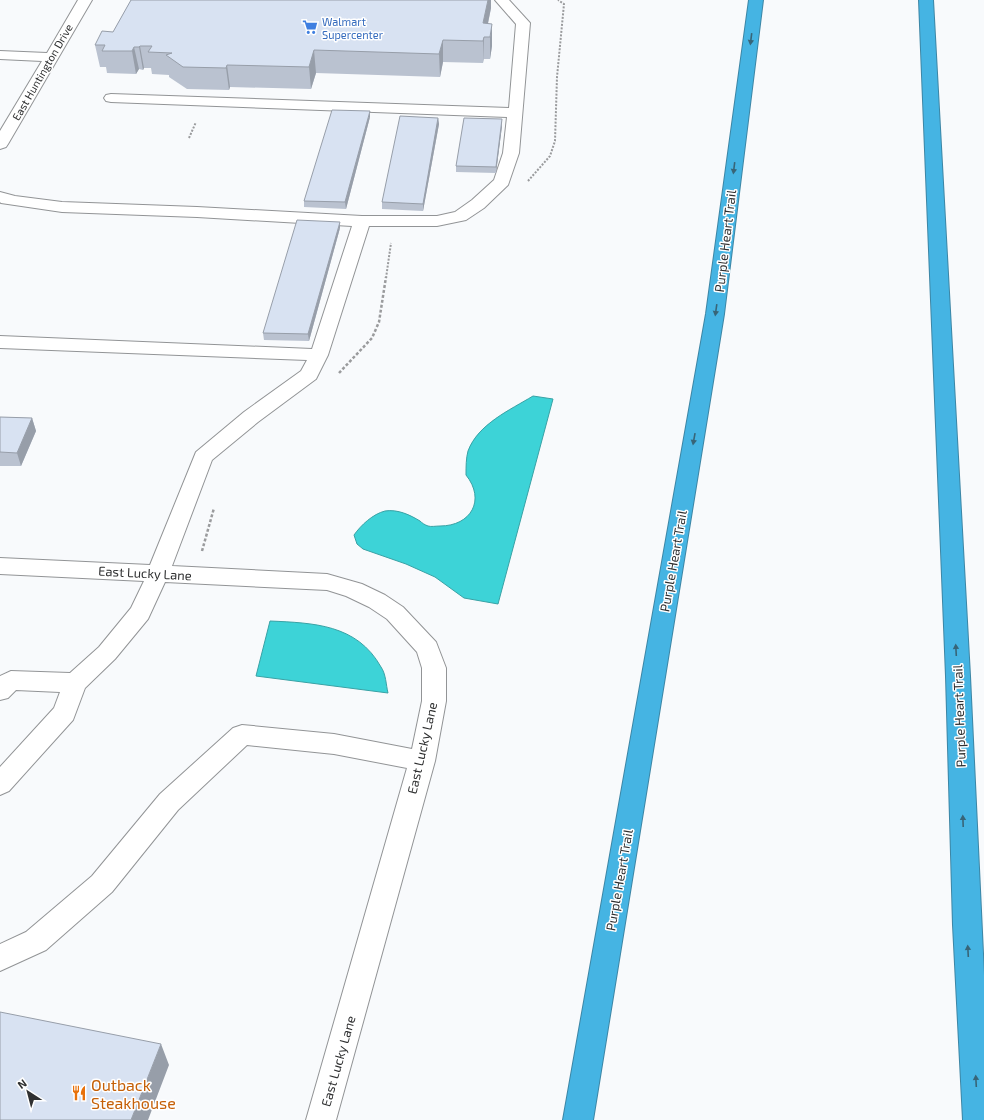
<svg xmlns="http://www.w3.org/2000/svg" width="984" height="1120" font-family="'Exo 2',sans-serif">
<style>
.water{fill:#3dd3d7;stroke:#39a2a5}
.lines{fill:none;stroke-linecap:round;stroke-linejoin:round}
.minor-casing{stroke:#929496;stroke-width:2}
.highway-casing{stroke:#3d86a5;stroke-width:2}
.path-far1{stroke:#9a9b9d;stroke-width:2;stroke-dasharray:2 1.5;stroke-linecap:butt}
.path{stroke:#9a9b9d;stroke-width:2.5;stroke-dasharray:3 2;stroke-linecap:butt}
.minor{fill:#fff;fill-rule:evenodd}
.highway{fill:#45b4e3;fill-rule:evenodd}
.wall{fill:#bac2d0}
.shaded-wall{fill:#979ea9}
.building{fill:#d8e2f2;stroke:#979ea9}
.oneway{fill:#386578}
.labels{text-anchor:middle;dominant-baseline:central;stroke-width:3;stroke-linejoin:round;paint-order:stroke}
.far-shop-label{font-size:11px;fill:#366cbe;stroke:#fff;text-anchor:start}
.far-street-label{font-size:11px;fill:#2f3031;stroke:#fff}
.street-label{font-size:13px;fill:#2f3031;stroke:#fff}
.near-food-label{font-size:16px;fill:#c56008;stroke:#fff;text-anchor:start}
</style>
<rect width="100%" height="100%" fill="#f8fafc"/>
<path class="water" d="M533,396L553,399L498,604L464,598L435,577L406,564L363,549L357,544L354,535C361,525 373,514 385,511C398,509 410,515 420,521C422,523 425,525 428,526C431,527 436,526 440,526C471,526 486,500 466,475C466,467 466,458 468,451C478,424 510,410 533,396Z
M270,621C313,623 357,624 381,667C386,674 386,685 388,693L256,676Z"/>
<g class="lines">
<g class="minor-casing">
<path id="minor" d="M78,0H92L8,144L6,147L0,149V131L42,61L0,59V51L47,53Z
M495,0H509L530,23L519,153L508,185L484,208L466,220L437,226H369L328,355L316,379L258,422L212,460L172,566L327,574L362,584L385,595L403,607L436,642L446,668V701L435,761L336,1120H306L407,768L334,754L247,745L178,810L112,892L46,950L0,971V944L26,932L92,876L160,794L233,728L242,725L334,734L412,749L422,701V668L417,652L387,619L369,607L346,596L327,590L165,582L148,619L115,659L85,688L73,720L9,791L0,795V767L54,708L60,692L16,690L8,698L0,700V676L11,671L70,673L99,647L131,608L144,581L0,574V558L150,565L196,452L244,412L301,371L307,360L0,348V336L312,349L352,226L197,217L62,212L1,203L0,202V192L15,196L62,202L197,207L362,216H437L455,212L472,200L494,180L503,153L507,117L111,102L106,101L104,98L106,95L111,94L509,108L516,24Z"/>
</g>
<g class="highway-casing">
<path id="highway" d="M749,0H763L724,314L593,1120H563L706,314Z
M919,0H933L970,676L984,975V1120H963L953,925L946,676Z"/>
</g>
<path class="path-far1" d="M189,138L196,122
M528,181L550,156L555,141L557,77L564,4L558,0
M386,278L391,243"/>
<path class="path" d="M339,373L372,338L379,322L386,277
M202,551L214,508"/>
<use href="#minor" class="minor"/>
<use href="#highway" class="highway"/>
</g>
<path class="wall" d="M131,0H491V8L488,24L492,46L490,59H484L483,63L443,62L440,77L316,73L311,89L230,87L229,90L187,89L169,77V75L152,74L151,68H144L143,70L139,69L136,74L107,73L106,67H100L95,45L113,32Z
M370,117L346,209L304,207V201Z
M438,118L439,124L423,211L382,209V202Z
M502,126L496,173L456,172V166Z
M340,228L309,341L264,340L263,333Z
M0,417L32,418L36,431L21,466H0Z"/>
<path class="shaded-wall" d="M488,0H491V8L485,37H484L483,63V23Z
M492,24V46L490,59V37Z
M443,40V62L440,77L439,54Z
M140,46L144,68L143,70L139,47Z
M134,47L139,69L136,74L132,51Z
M314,50L316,73L311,89L309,67Z
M227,65L230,87L229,90L226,68Z
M370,111V117L346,209L345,202Z
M438,118L439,124L423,211V204Z
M502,119V126L496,173V167Z
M340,222V228L309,341L308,334Z
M32,418L36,431L21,466L17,453Z
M161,1044L169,1065L148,1120H131Z"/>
<path class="building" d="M131,0H488L483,23L492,24L490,37H484L483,41L443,40L439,54L314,50L309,67L227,65L226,68L183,67L166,55L172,53L148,52L152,46H140L139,47H134L132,51H102L105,45H95L102,31L113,32Z
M332,110L370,111L345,202L304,201Z
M400,116L438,118L423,204L382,202Z
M464,118L502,119L496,167L456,166Z
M297,220L340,222L308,334L263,333Z
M0,417L32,418L17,453L0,452Z
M0,1012L161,1044L131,1120H0Z"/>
<defs><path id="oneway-solid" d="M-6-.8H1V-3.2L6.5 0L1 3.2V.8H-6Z"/></defs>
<g class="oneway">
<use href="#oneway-solid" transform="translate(751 39) rotate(97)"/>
<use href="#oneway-solid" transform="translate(734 168) rotate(97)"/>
<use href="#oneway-solid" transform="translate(716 310) rotate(98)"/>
<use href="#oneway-solid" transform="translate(694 439) rotate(100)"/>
<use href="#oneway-solid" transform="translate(956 650) rotate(-93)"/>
<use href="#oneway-solid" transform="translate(963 821) rotate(-92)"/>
<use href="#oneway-solid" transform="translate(968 951) rotate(-93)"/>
<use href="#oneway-solid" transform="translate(976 1081) rotate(-93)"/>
</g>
<defs>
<g id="supermarket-bare" transform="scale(1.2)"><path d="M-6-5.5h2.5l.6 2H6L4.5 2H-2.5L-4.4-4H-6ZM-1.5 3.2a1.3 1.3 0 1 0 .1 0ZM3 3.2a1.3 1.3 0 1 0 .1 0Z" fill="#3f7fe0" stroke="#fff" stroke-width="2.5" paint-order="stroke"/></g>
<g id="restaurant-bare" transform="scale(1.2)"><path d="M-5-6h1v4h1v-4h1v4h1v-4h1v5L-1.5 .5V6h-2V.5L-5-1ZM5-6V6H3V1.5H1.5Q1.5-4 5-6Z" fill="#e8710a" stroke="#fff" stroke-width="2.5" paint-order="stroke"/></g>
</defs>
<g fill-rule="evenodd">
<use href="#supermarket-bare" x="310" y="27"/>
<use href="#restaurant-bare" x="79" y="1093"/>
</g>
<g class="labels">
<g class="far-shop-label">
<text x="322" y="21">Walmart<tspan x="322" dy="13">Supercenter</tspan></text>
</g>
<g class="far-street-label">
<text transform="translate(42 72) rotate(-60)">East Huntington Drive</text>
</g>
<g class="street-label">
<text transform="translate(725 241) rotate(-83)">Purple Heart Trail</text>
<text transform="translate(673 561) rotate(-80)">Purple Heart Trail</text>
<text transform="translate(145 573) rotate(3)">East Lucky Lane</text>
<text transform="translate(959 716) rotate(-92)">Purple Heart Trail</text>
<text transform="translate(422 748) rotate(-77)">East Lucky Lane</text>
<text transform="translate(619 880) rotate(-80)">Purple Heart Trail</text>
<text transform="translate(338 1061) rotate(-74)">East Lucky Lane</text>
</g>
<g class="near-food-label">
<text x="91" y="1084">Outback<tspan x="91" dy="18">Steakhouse</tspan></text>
</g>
</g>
<g transform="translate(28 1092) rotate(324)" stroke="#ffffff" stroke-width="3" paint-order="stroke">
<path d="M0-3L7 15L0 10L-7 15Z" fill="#2f3031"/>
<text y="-6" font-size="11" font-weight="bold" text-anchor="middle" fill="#2f3031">N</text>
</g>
</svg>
